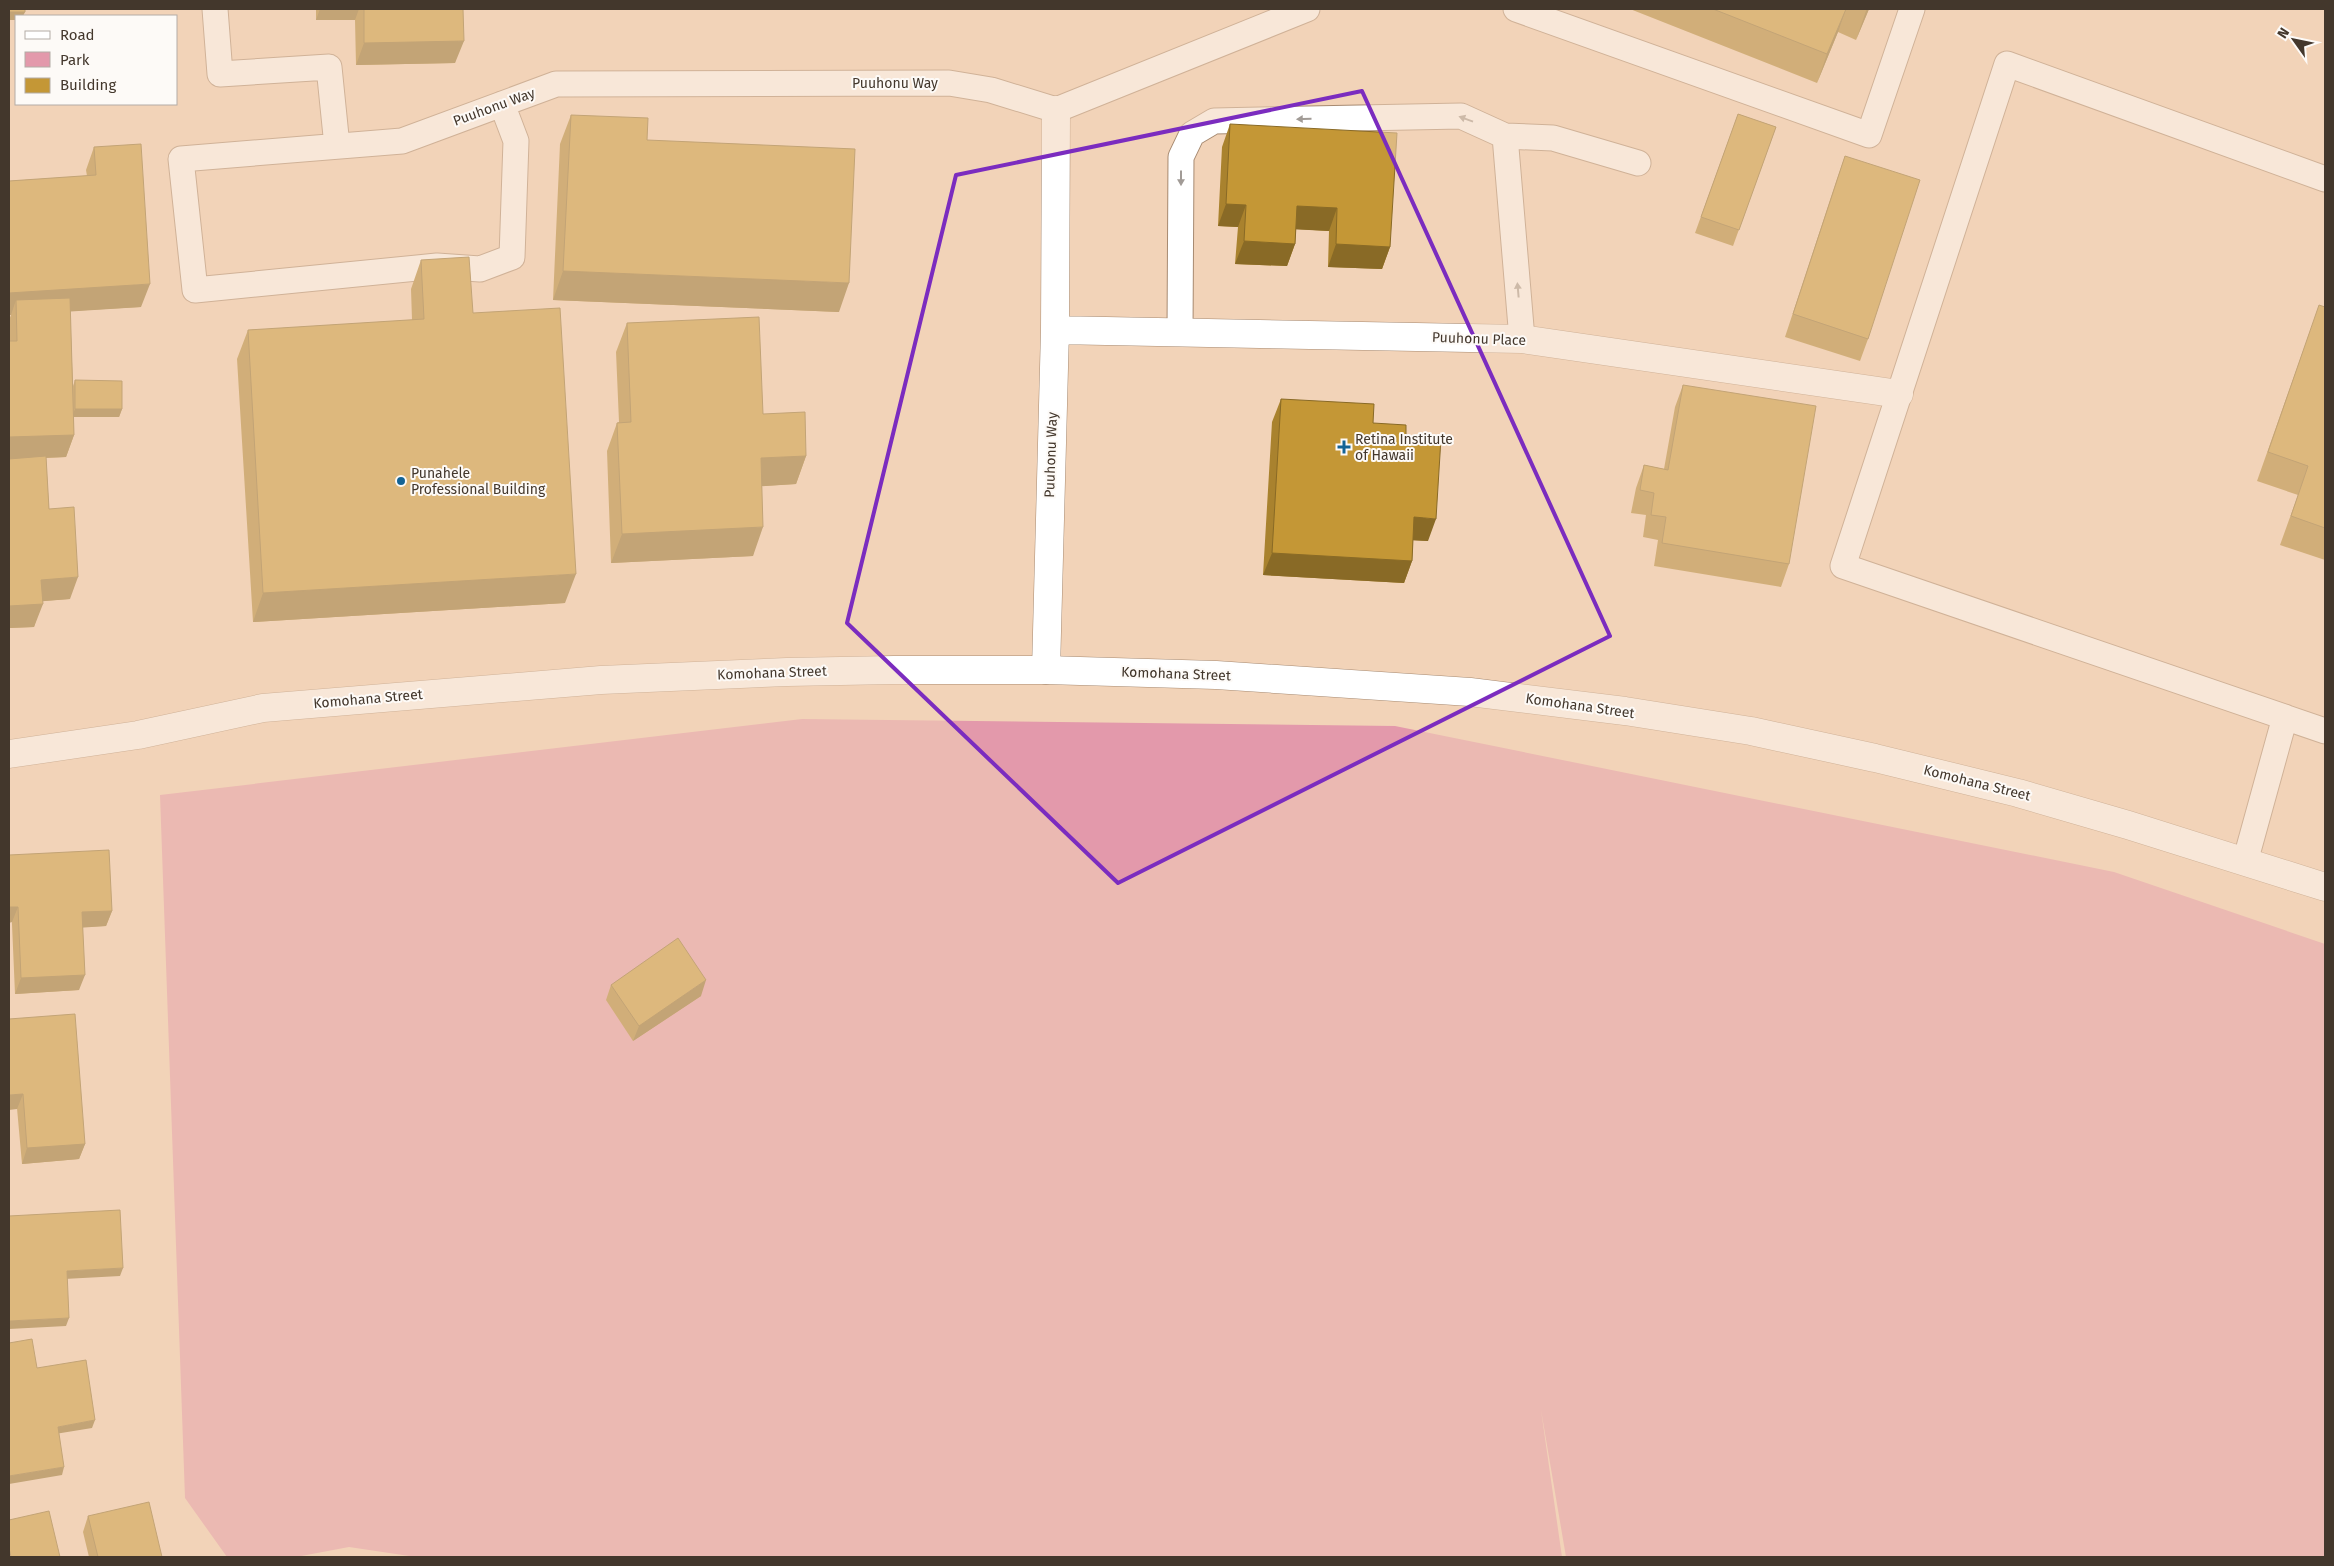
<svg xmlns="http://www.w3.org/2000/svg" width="2334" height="1566" font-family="'Fira Sans',sans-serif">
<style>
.green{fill:#e399ab}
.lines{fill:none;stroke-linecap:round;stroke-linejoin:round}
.lane-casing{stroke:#a78a71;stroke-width:27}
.street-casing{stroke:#a78a71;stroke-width:29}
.secondary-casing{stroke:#a78a71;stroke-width:29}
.lane{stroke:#fff;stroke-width:25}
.street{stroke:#fff;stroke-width:28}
.secondary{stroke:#fff;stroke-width:28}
.wall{fill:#a9822e}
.shaded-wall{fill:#896a26}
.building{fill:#c49736;stroke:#896a26}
.oneway{fill:#a19b96}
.marked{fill:none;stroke:#7b2cbf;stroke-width:4;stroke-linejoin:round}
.poi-dot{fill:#136395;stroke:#fdfaf7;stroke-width:2}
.labels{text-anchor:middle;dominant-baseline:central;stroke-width:4;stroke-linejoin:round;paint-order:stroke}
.street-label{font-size:14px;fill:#43372c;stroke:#fdfaf7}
.poi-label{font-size:14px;fill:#43372c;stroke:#fdfaf7;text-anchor:start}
</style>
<rect width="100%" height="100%" fill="#f2d3b8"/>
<path class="green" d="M802,719L1395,726L2114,872L2325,944V1557H1566L1541,1410L1562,1557H416L349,1547L296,1557H227L185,1498L160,795Z"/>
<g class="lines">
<g class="lane-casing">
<path id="lane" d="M215,9L220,74L329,67L337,146
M1516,9L1869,135L1912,9
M502,104L516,141L512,257L480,269L437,266L195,290L181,159L402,141L556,84L949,83L991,90L1056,110L1307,9
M1505,136L1553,138L1638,163
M2325,179L2007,64L1843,566L2325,731
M1180,333L1181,157L1192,134L1214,121L1461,116L1505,136L1522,339
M2245,862L2285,717"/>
</g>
<g class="street-casing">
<path id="street" d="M1055,330L1522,339L1899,394
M1046,670L1055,330L1056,110"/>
</g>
<g class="secondary-casing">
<path id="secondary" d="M9,754L138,735L263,708L601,680L787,672L894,670H1046L1216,675L1470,692L1625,711L1751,731L1875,758L2018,793L2128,825L2325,887"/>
</g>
<use href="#lane" class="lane"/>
<use href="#street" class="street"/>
<use href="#secondary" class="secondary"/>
</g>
<path class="wall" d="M316,9H463L455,63L356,65L355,20H316Z
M1630,9H1869L1856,40L1838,32L1817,83Z
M1738,114L1776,127L1733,246L1695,233Z
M571,115L647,140L839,312L553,300L560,144Z
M1230,124L1390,247L1382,269L1328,267L1329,231L1296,229L1295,244L1287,266L1235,264L1238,227L1218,226L1222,147Z
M94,147L141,307L70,311L73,386L75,380L122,409L119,417H74V435L66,457L46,458L49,509L70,599L42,601L34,627L9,628V320L11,315H9V181L87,176L86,170Z
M1845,156L1868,339L1860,361L1785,337L1837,179Z
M421,260L473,313L565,603L253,622L237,359L248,330L412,320L411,289Z
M2325,307V560L2280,545L2298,495L2257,481L2309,334Z
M627,323L763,414L806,456L796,484L762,486L753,556L611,563L607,451L617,423L619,422L616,352Z
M1683,385L1789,564L1781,587L1654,566L1658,540L1643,537L1646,515L1631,513L1636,488L1644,465L1664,469L1675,407Z
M1281,399L1373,423L1406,436L1428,541L1413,540L1412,561L1404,583L1263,575L1272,422Z
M9,855L112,911L106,926L83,927L79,990L15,994Z
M611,985L701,996L633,1041L606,1000Z
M9,1019L85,1144L79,1159L22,1164Z
M88,1516L162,1557H89L83,1532Z"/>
<path class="shaded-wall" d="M320,9H359L355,20H316Z
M1846,9L1838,32L1817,83L1827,54Z
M1867,9H1869L1856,40L1866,11Z
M9,12H25L23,16H16V20H9Z
M464,41L455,63L356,65L364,43Z
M1226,204L1246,205L1238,227L1218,226Z
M1297,206L1337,208L1329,231L1289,229Z
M1244,241L1295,244L1287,266L1235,264Z
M1336,244L1390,247L1382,269L1328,267Z
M563,271L849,283L839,312L553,300Z
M150,284L141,307L16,315V300L11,315H9V293Z
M75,409H122L119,417H72Z
M74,435L66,457L9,459V437Z
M806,456L796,484L750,487L761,458Z
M1414,517L1436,519L1428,541L1406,540Z
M763,527L753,556L611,563L622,534Z
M1272,553L1412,561L1404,583L1263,575Z
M576,574L565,603L253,622L263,593Z
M78,577L70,599L33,602L41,580Z
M43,604L34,627L9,628V606Z
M9,907H18L12,922L9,923Z
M112,911L106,926L77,928L82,912Z
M85,975L79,990L15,994L21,978Z
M706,980L701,996L633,1041L639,1026Z
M23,1094L17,1109L9,1110V1095Z
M85,1144L79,1159L22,1164L27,1148Z
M123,1268L120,1276L64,1279L67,1271Z
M69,1318L66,1326L9,1329V1321Z
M95,1420L92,1428L55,1434L58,1427Z
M64,1467L62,1475L9,1484V1476Z"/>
<path class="building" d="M9,9H25V12H9Z
M364,9H463L464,41L364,43Z
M1713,9H1846L1827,54Z
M1738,114L1776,127L1739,230L1701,217Z
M571,115L648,118L647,140L855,149L849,283L563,271Z
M1230,124L1397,133L1390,247L1336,244L1337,208L1297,206L1295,244L1244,241L1246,205L1226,204Z
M141,144L150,284L9,293V181L96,175L94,147Z
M1845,156L1920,180L1868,339L1793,314Z
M469,257L473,313L560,308L576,574L263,593L248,330L424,319L421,260Z
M70,298L74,435L9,437V341H17L16,300Z
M2319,305L2325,307V528L2291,516L2308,466L2268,452Z
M759,317L763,414L805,412L806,456L761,458L763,527L622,534L617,423L631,422L627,323Z
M75,380L122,381V409H75Z
M1683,385L1816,406L1789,564L1662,543L1666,517L1651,515L1654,493L1640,490L1644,465L1668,470Z
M1281,399L1374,404L1373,423L1406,425V436L1441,438L1436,519L1414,517L1412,561L1272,553Z
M46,456L49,509L74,507L78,577L41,580L43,604L9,606V459Z
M109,850L112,911L82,912L85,975L21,978L18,907H9V855Z
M678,938L706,980L639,1026L611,985Z
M75,1014L85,1144L27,1148L23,1094L9,1095V1019Z
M120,1210L123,1268L67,1271L69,1318L9,1321V1216Z
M32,1339L37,1368L86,1360L95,1420L58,1427L64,1467L9,1476V1343Z
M149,1502L162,1557H98L88,1516Z
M49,1511L60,1557H11L9,1548V1520Z"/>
<defs><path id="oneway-solid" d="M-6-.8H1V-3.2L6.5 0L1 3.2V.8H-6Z" transform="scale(1.25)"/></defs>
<g class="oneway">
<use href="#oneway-solid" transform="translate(1304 119) rotate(179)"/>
<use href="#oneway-solid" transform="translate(1466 119) rotate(-160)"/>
<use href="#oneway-solid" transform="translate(1181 178) rotate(90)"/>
<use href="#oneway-solid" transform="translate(1518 290) rotate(-95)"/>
</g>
<path d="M0 0H2334V1566H0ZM1362,91L1610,636L1118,883L847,623L956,175Z" fill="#f2d3b8" fill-opacity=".55" fill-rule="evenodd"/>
<path class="marked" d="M1362,91L1610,636L1118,883L847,623L956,175Z"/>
<g class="poi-dot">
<path d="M1341.5 439.5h5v5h5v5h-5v5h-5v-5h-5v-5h5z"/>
<circle cx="401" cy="481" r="5"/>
</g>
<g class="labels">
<g class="street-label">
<text x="895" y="83">Puuhonu Way</text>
<text transform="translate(494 107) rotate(-20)">Puuhonu Way</text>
<text transform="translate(1479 339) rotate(2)">Puuhonu Place</text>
<text transform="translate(1051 455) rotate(-88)">Puuhonu Way</text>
<text transform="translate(772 673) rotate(-2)">Komohana Street</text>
<text transform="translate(1176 674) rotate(2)">Komohana Street</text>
<text transform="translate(368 699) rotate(-5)">Komohana Street</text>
<text transform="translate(1580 706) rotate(8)">Komohana Street</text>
<text transform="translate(1977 783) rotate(14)">Komohana Street</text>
</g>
<g class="poi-label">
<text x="1355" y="439">Retina Institute<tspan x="1355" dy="16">of Hawaii</tspan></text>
<text x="411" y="473">Punahele<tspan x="411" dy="16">Professional Building</tspan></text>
</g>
</g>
<rect width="2334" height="1566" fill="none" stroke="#43372c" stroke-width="20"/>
<rect x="15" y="15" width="162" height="90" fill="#fdfaf7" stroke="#b3aca6"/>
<rect x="25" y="31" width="25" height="8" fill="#ffffff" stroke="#b3aca6"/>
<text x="60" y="40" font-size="15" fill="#43372c">Road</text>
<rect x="25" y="52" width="25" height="15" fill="#e399ab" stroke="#b3aca6"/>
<text x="60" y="65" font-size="15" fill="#43372c">Park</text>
<rect x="25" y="78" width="25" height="15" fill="#c49736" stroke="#b3aca6"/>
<text x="60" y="90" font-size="15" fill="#43372c">Building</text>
<g transform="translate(2294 40) rotate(303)" stroke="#fdfaf7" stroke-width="4" paint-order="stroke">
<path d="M0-4L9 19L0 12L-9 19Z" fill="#43372c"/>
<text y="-8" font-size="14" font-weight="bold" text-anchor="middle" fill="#43372c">N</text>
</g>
</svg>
